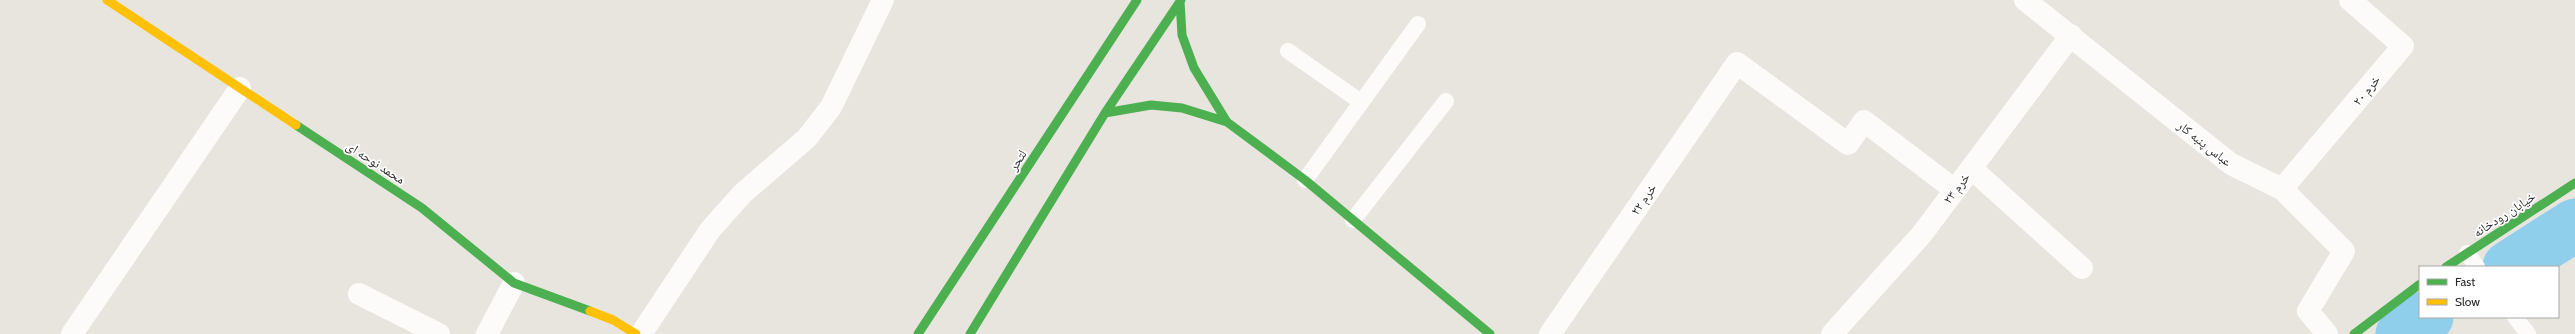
<svg xmlns="http://www.w3.org/2000/svg" width="2575" height="334" font-family="Cabin,'Noto Naskh Arabic',sans-serif">
<style>
.lines{fill:none;stroke-linecap:round;stroke-linejoin:round}
.river{stroke:#90cfeb;stroke-width:53}
.lane{stroke:#fcfbfa;stroke-width:16}
.street{stroke:#fcfbfa;stroke-width:22}
.fast{stroke:#4caf50;stroke-width:9}
.slow{stroke:#ffc107;stroke-width:9}
.labels{text-anchor:middle;dominant-baseline:central;stroke-width:3.5;stroke-linejoin:round;paint-order:stroke}
.street-label{font-size:13px;fill:#292929;stroke:#fff}
</style>
<rect width="100%" height="100%" fill="#e8e4de"/>
<g class="lines">
<path class="river" d="M2509,267L2575,225
M2402,334L2427,317"/>
<path class="lane" d="M1288,51L1361,102
M1305,180L1418,24
M1353,220L1446,101
M2467,253L2477,267
M2515,317L2528,334"/>
<path class="street" d="M2025,0L2231,164L2282,189L2344,251L2308,311L2327,334
M1971,168L2082,268
M2282,189L2403,46L2350,0
M359,294L439,334
M72,334L240,88
M487,334L514,283
M641,334L710,230L743,193L807,138L831,107L883,0
M1550,334L1737,63L1848,144L1864,121L1955,190
M1832,334L1922,234L2071,35"/>
<path class="fast" d="M1180,1L1182,35L1194,68L1227,122
M1105,113L1151,105L1182,108L1227,122L1305,180L1490,334
M296,125L422,208L514,283L590,311
M2446,267L2575,183
M918,334L1137,0
M970,334L1105,113L1181,0
M2354,334L2420,284"/>
<path class="slow" d="M107,0L296,125
M590,311L613,320L636,334"/>
</g>
<g class="labels">
<g class="street-label">
<text transform="translate(2366 90) rotate(-50)">خرم ۲۰</text>
<text transform="translate(2205 143) rotate(38)">عباس پنبه کار</text>
<text transform="translate(1017 160) rotate(-57)">لتحر</text>
<text transform="translate(376 162) rotate(33)">محمد نوحه ای</text>
<text transform="translate(1956 188) rotate(-53)">خرم ۲۳</text>
<text transform="translate(1643 199) rotate(-55)">خرم ۲۲</text>
<text transform="translate(2504 214) rotate(-33)">خیابان رودخانه</text>
</g>
</g>
<rect x="2419" y="266" width="140" height="52" fill="#ffffff" stroke="#a9a9a9"/>
<rect x="2427" y="279" width="20" height="6" fill="#4caf50" stroke="#a9a9a9"/>
<text x="2455" y="286" font-size="12" fill="#292929">Fast</text>
<rect x="2427" y="299" width="20" height="6" fill="#ffc107" stroke="#a9a9a9"/>
<text x="2455" y="306" font-size="12" fill="#292929">Slow</text>
</svg>
